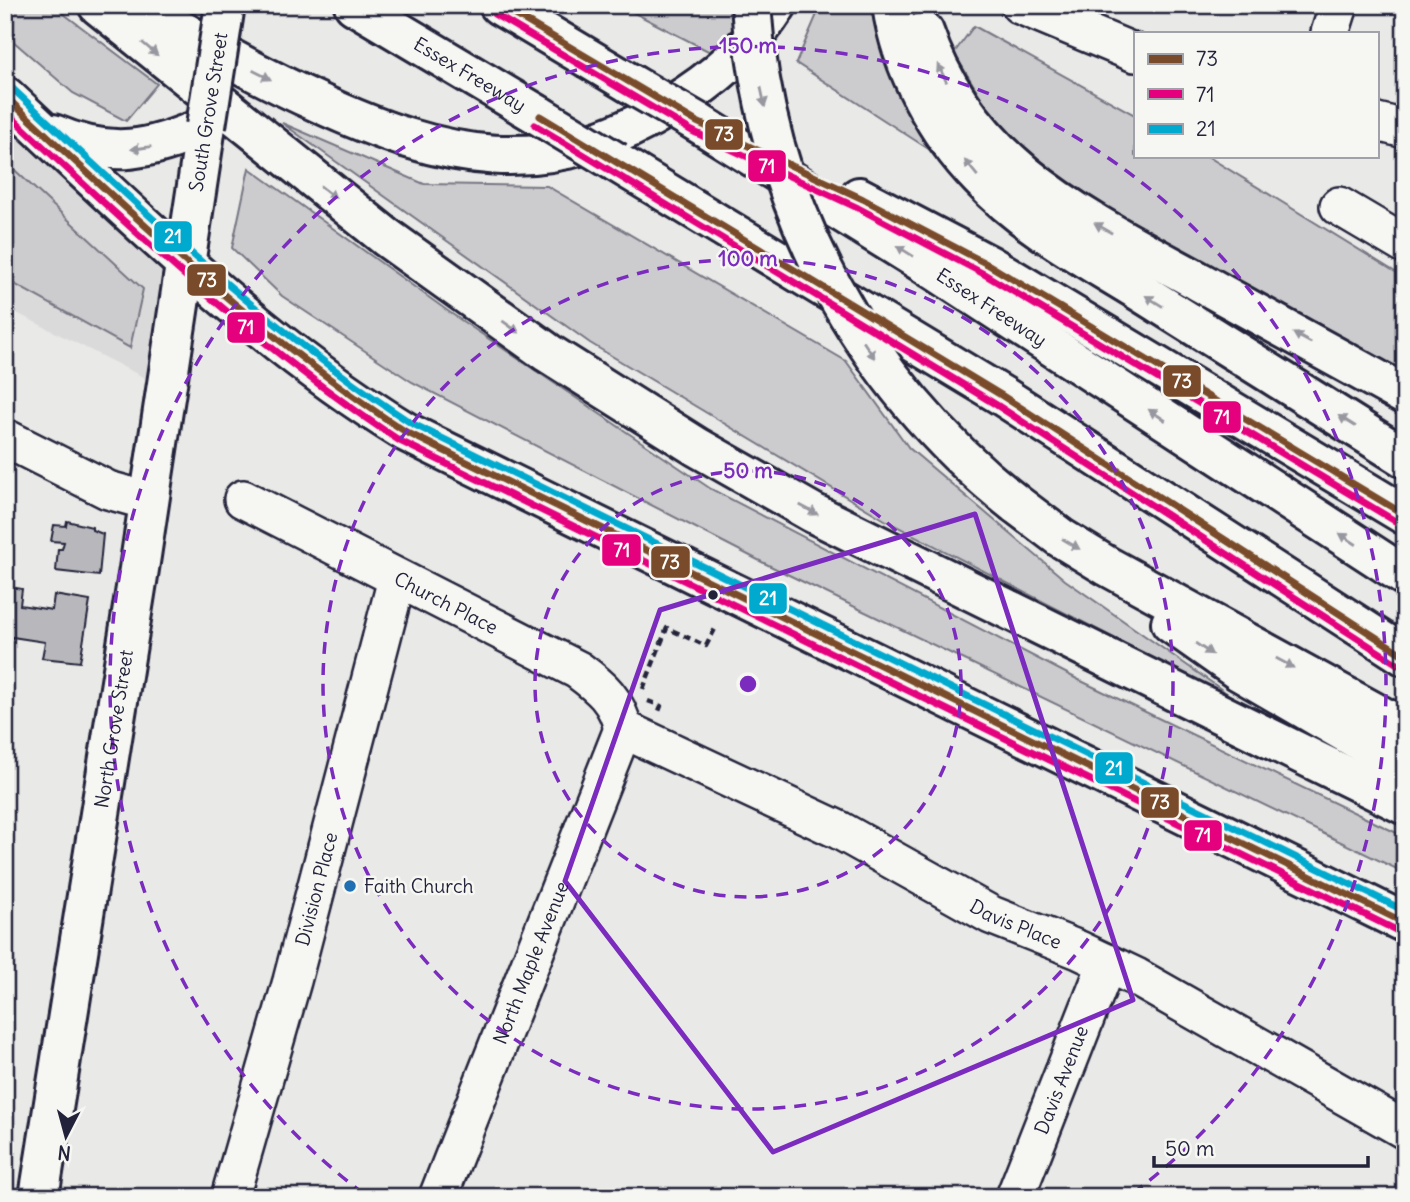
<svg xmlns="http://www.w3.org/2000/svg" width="1410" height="1202" font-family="Delius,sans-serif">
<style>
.built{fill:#dadada}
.green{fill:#ccccce;stroke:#777784;stroke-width:2}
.building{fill:#b8b8bc;stroke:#22223b;stroke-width:2}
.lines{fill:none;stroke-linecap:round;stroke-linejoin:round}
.minor-casing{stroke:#22223b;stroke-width:42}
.major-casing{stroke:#22223b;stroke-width:44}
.highway-casing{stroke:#22223b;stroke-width:44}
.path{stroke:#22223b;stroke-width:4.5;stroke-dasharray:7 5;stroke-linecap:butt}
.minor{stroke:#f6f6f2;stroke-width:37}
.major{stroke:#f6f6f2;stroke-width:38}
.highway{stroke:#f6f6f2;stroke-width:38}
.major-bridge-casing{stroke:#22223b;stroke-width:44;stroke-linecap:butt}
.highway-bridge-casing{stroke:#22223b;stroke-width:44;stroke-linecap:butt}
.major-bridge{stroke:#f6f6f2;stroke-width:38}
.highway-bridge{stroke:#f6f6f2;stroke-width:38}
.bus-1-casing{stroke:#f6f6f2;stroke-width:12}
.bus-2-casing{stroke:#f6f6f2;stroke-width:12}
.bus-3-casing{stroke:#f6f6f2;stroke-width:12}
.bus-1{stroke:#7a4b2a;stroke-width:7}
.bus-2{stroke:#e5007d;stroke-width:7}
.bus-3{stroke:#00a9ce;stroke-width:7}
.oneway{fill:#9797a0}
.marked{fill:none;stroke:#7b2cbf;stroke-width:5;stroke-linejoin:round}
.ring{fill:none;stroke:#7b2cbf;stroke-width:3.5;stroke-dasharray:12 9}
.bus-dot{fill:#22223b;stroke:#f6f6f2;stroke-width:2.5}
.poi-dot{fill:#1f6fb2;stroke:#f6f6f2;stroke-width:2.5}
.labels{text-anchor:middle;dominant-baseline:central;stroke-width:5;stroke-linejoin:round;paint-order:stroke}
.street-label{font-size:19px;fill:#22223b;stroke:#f6f6f2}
.poi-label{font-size:19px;fill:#22223b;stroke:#f6f6f2;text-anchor:start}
.centre{fill:#7b2cbf;stroke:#f6f6f2;stroke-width:3.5}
.ring-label{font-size:21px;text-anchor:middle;font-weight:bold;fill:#7b2cbf;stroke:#f6f6f2;stroke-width:5;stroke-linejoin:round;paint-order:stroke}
.line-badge{stroke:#f6f6f2;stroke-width:2.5}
.badge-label{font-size:19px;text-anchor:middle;font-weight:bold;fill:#fff}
</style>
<rect width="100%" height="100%" fill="#e9e9e7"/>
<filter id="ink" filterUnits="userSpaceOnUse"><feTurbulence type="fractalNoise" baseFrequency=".0143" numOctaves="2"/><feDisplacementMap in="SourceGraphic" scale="14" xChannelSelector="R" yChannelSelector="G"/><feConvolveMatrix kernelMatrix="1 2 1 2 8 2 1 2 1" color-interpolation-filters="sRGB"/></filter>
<g filter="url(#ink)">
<path class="built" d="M5,111L184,260L159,385L5,307Z"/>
<path class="green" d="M5,5H52L157,84L126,121L73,93L5,34Z
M619,5H732L733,32L714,54Z
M821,5H875L874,18L930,150L796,63Z
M974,26L1135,115V156H1207L1405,278V373L1074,189L1005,137L954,53Z
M282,123L424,184L547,186L846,361L909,448L1065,580L1241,703L890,523L590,343Z
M5,161L143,289L130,348L5,279Z
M249,168L452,314L711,489L1077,679L1405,837V873L762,562L412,382L282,296L232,248Z"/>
<path class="building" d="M67,521L92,527V530L103,534L99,576L56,571L58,549H62L64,542L51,541L54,525L66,526Z
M5,586L22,589L20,605L52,610L54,595L90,601L80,662L42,658L45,642L12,637L11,651H5Z"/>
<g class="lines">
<g class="minor-casing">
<g id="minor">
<path d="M1020,5L1135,53"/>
<path d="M1330,33L1339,5"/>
<path d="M1377,122L1405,129"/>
<path d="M1339,206L1405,245"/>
<path d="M5,438L108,490L148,501"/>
<path id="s1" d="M243,499L578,670C601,687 617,700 623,729"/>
<path id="s2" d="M623,729L839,830L991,915L1079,950L1136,977L1405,1130"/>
<path id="s3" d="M230,1197L292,981L397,579"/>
<path id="s4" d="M438,1197L623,729"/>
<path id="s5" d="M1015,1197L1107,963"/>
</g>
</g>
<g class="major-casing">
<g id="major">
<path d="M5,96C132,214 257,341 406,432L1405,923"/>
<path d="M53,134C111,159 150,151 206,126"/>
<path id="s6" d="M39,1197L139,569L206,126"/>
</g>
</g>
<g class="highway-casing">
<g id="highway">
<path d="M98,5L386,237L548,353L697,447L813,513L1405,805"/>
<path d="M139,5C197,41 255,74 317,102C442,160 546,183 670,106C715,79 749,49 777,5"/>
<path id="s7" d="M354,5L540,116"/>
<path d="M499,5L631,84"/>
<path d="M892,5C901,68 936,133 980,178C1026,227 1088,259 1144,294C1231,349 1318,403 1405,458"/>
<path d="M924,32C969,165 1085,219 1200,282C1268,320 1336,357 1405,395"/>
<path id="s8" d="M697,122L936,271L1405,576"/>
<path d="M616,162L1001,395L1405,656"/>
<path d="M859,197L989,265L1405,515"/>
<path d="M1016,504L1061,538L1107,566L1405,729"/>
<path d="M1171,623L1239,671L1405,767"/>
</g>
</g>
<path class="path" d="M643,689L667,628L706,646L715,629
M648,701L661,706L659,711"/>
<use href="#minor" class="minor"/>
<use href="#major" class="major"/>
<use href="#highway" class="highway"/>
<g class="major-bridge-casing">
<path id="major-bridge" d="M206,126L225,5"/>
</g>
<g class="highway-bridge-casing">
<path id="highway-bridge" d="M751,5C764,203 861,382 1016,504
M631,84L697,122
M540,116L616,162"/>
</g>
<use href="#major-bridge" class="major-bridge"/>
<use href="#highway-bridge" class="highway-bridge"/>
<g class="bus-1-casing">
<path id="bus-1" d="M499,5L697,122L863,199L989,265L1405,515
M5,96C133,216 259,336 406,432L1405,923
M540,116L1001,395L1405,656"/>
</g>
<g class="bus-2-casing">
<path id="bus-2" d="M494,14L692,131L858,208L984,274L1400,524
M5,111C131,229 255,346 400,441L1400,932
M535,125L995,404L1399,665"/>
</g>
<g class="bus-3-casing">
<path id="bus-3" d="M12,88C140,208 264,327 411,423L1405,911"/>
</g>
<use href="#bus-1" class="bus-1"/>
<use href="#bus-2" class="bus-2"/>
<use href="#bus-3" class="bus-3"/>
</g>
<defs><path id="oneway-solid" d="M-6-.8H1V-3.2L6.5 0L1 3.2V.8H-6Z" transform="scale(1.75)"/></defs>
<g class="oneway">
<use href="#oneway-solid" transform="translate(150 49) rotate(40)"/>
<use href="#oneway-solid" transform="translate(942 73) rotate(-117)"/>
<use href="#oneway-solid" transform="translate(262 75) rotate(27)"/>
<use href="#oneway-solid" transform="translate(763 97) rotate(78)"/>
<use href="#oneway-solid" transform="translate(141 148) rotate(172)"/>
<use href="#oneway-solid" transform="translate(971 168) rotate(-129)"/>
<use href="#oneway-solid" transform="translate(328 192) rotate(38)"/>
<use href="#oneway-solid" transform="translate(1103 228) rotate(-150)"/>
<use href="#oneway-solid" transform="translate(905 251) rotate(-148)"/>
<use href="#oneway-solid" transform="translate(1154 301) rotate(-148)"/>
<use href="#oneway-solid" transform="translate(511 327) rotate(35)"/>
<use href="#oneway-solid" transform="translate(1302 338) rotate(-151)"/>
<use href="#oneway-solid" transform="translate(869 350) rotate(56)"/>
<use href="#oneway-solid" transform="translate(1157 415) rotate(-147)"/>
<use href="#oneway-solid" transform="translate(1347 421) rotate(-148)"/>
<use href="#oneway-solid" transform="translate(809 510) rotate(28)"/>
<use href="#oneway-solid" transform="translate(1348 539) rotate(-147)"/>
<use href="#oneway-solid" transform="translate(1071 544) rotate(31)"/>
<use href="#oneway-solid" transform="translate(1204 649) rotate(34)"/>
<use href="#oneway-solid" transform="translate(1285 663) rotate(29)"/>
</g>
</g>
<path class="marked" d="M975,514L1133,1000L773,1152L565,881L660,610Z"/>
<g class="ring">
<circle cx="748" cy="684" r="213"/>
<circle cx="748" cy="684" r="425"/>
<path d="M364 1194A638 638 0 1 1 1132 1194"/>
</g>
<circle class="bus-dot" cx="713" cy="595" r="6"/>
<circle class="poi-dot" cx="350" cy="886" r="7"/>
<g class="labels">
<g class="street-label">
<text stroke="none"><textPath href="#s7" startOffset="135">Essex Freeway</textPath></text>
<text transform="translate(208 112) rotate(-81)">South Grove Street</text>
<text stroke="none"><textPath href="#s8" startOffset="348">Essex Freeway</textPath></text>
<text stroke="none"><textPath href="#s1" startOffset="228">Church Place</textPath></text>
<text stroke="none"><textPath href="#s6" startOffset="474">North Grove Street</textPath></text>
<text stroke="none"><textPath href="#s3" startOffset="320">Division Place</textPath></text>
<text stroke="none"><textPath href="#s2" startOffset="439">Davis Place</textPath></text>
<text stroke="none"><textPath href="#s4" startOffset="252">North Maple Avenue</textPath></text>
<text stroke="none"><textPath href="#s5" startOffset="126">Davis Avenue</textPath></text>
</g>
<g class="poi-label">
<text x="364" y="886">Faith Church</text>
</g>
</g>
<circle cx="748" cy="684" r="10" class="centre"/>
<g class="ring-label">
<text x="748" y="53">150 m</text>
<text x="748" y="266">100 m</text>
<text x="748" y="478">50 m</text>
</g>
<g class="line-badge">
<rect x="704" y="118" width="40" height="33" rx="7" fill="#7a4b2a"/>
<rect x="747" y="149" width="40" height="34" rx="7" fill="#e5007d"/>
<rect x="153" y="220" width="40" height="33" rx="7" fill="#00a9ce"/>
<rect x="186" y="263" width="41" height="34" rx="7" fill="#7a4b2a"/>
<rect x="226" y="311" width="40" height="33" rx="7" fill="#e5007d"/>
<rect x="1162" y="364" width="40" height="34" rx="7" fill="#7a4b2a"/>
<rect x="1202" y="400" width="40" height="34" rx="7" fill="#e5007d"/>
<rect x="601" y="533" width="41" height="34" rx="7" fill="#e5007d"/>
<rect x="650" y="545" width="41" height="34" rx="7" fill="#7a4b2a"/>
<rect x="748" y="582" width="40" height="33" rx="7" fill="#00a9ce"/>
<rect x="1094" y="751" width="40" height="34" rx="7" fill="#00a9ce"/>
<rect x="1140" y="786" width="40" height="33" rx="7" fill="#7a4b2a"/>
<rect x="1183" y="819" width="40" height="33" rx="7" fill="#e5007d"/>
</g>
<g class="badge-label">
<text x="724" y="141">73</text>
<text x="767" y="173">71</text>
<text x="173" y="243">21</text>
<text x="207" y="287">73</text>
<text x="246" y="334">71</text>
<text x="1182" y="388">73</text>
<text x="1222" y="424">71</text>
<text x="622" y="557">71</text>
<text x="670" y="569">73</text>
<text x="768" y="605">21</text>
<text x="1114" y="775">21</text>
<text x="1160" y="809">73</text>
<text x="1203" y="842">71</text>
</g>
<rect width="1410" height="1202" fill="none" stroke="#f6f6f2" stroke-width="28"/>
<rect x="14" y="14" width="1382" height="1174" fill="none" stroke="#22223b" stroke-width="2.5" filter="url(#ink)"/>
<rect x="1134" y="32" width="245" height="126" fill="#f6f6f2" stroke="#a1a1a9" stroke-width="2"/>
<rect x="1148" y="54" width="35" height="10" fill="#7a4b2a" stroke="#a1a1a9" stroke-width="2"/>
<text x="1196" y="66" font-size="21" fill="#22223b">73</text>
<rect x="1148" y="89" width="35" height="10" fill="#e5007d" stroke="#a1a1a9" stroke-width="2"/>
<text x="1196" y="102" font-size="21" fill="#22223b">71</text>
<rect x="1148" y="124" width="35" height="10" fill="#00a9ce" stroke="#a1a1a9" stroke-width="2"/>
<text x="1196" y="136" font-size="21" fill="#22223b">21</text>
<g transform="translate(66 1136) rotate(186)" stroke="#f6f6f2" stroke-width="5" paint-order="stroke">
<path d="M0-5L12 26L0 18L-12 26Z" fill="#22223b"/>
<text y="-10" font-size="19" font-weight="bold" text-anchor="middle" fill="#22223b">N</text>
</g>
<path d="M1154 1156v10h214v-10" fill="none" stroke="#22223b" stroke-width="3.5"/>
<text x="1165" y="1156" font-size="21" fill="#22223b" stroke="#f6f6f2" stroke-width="5" paint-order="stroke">50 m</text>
</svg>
